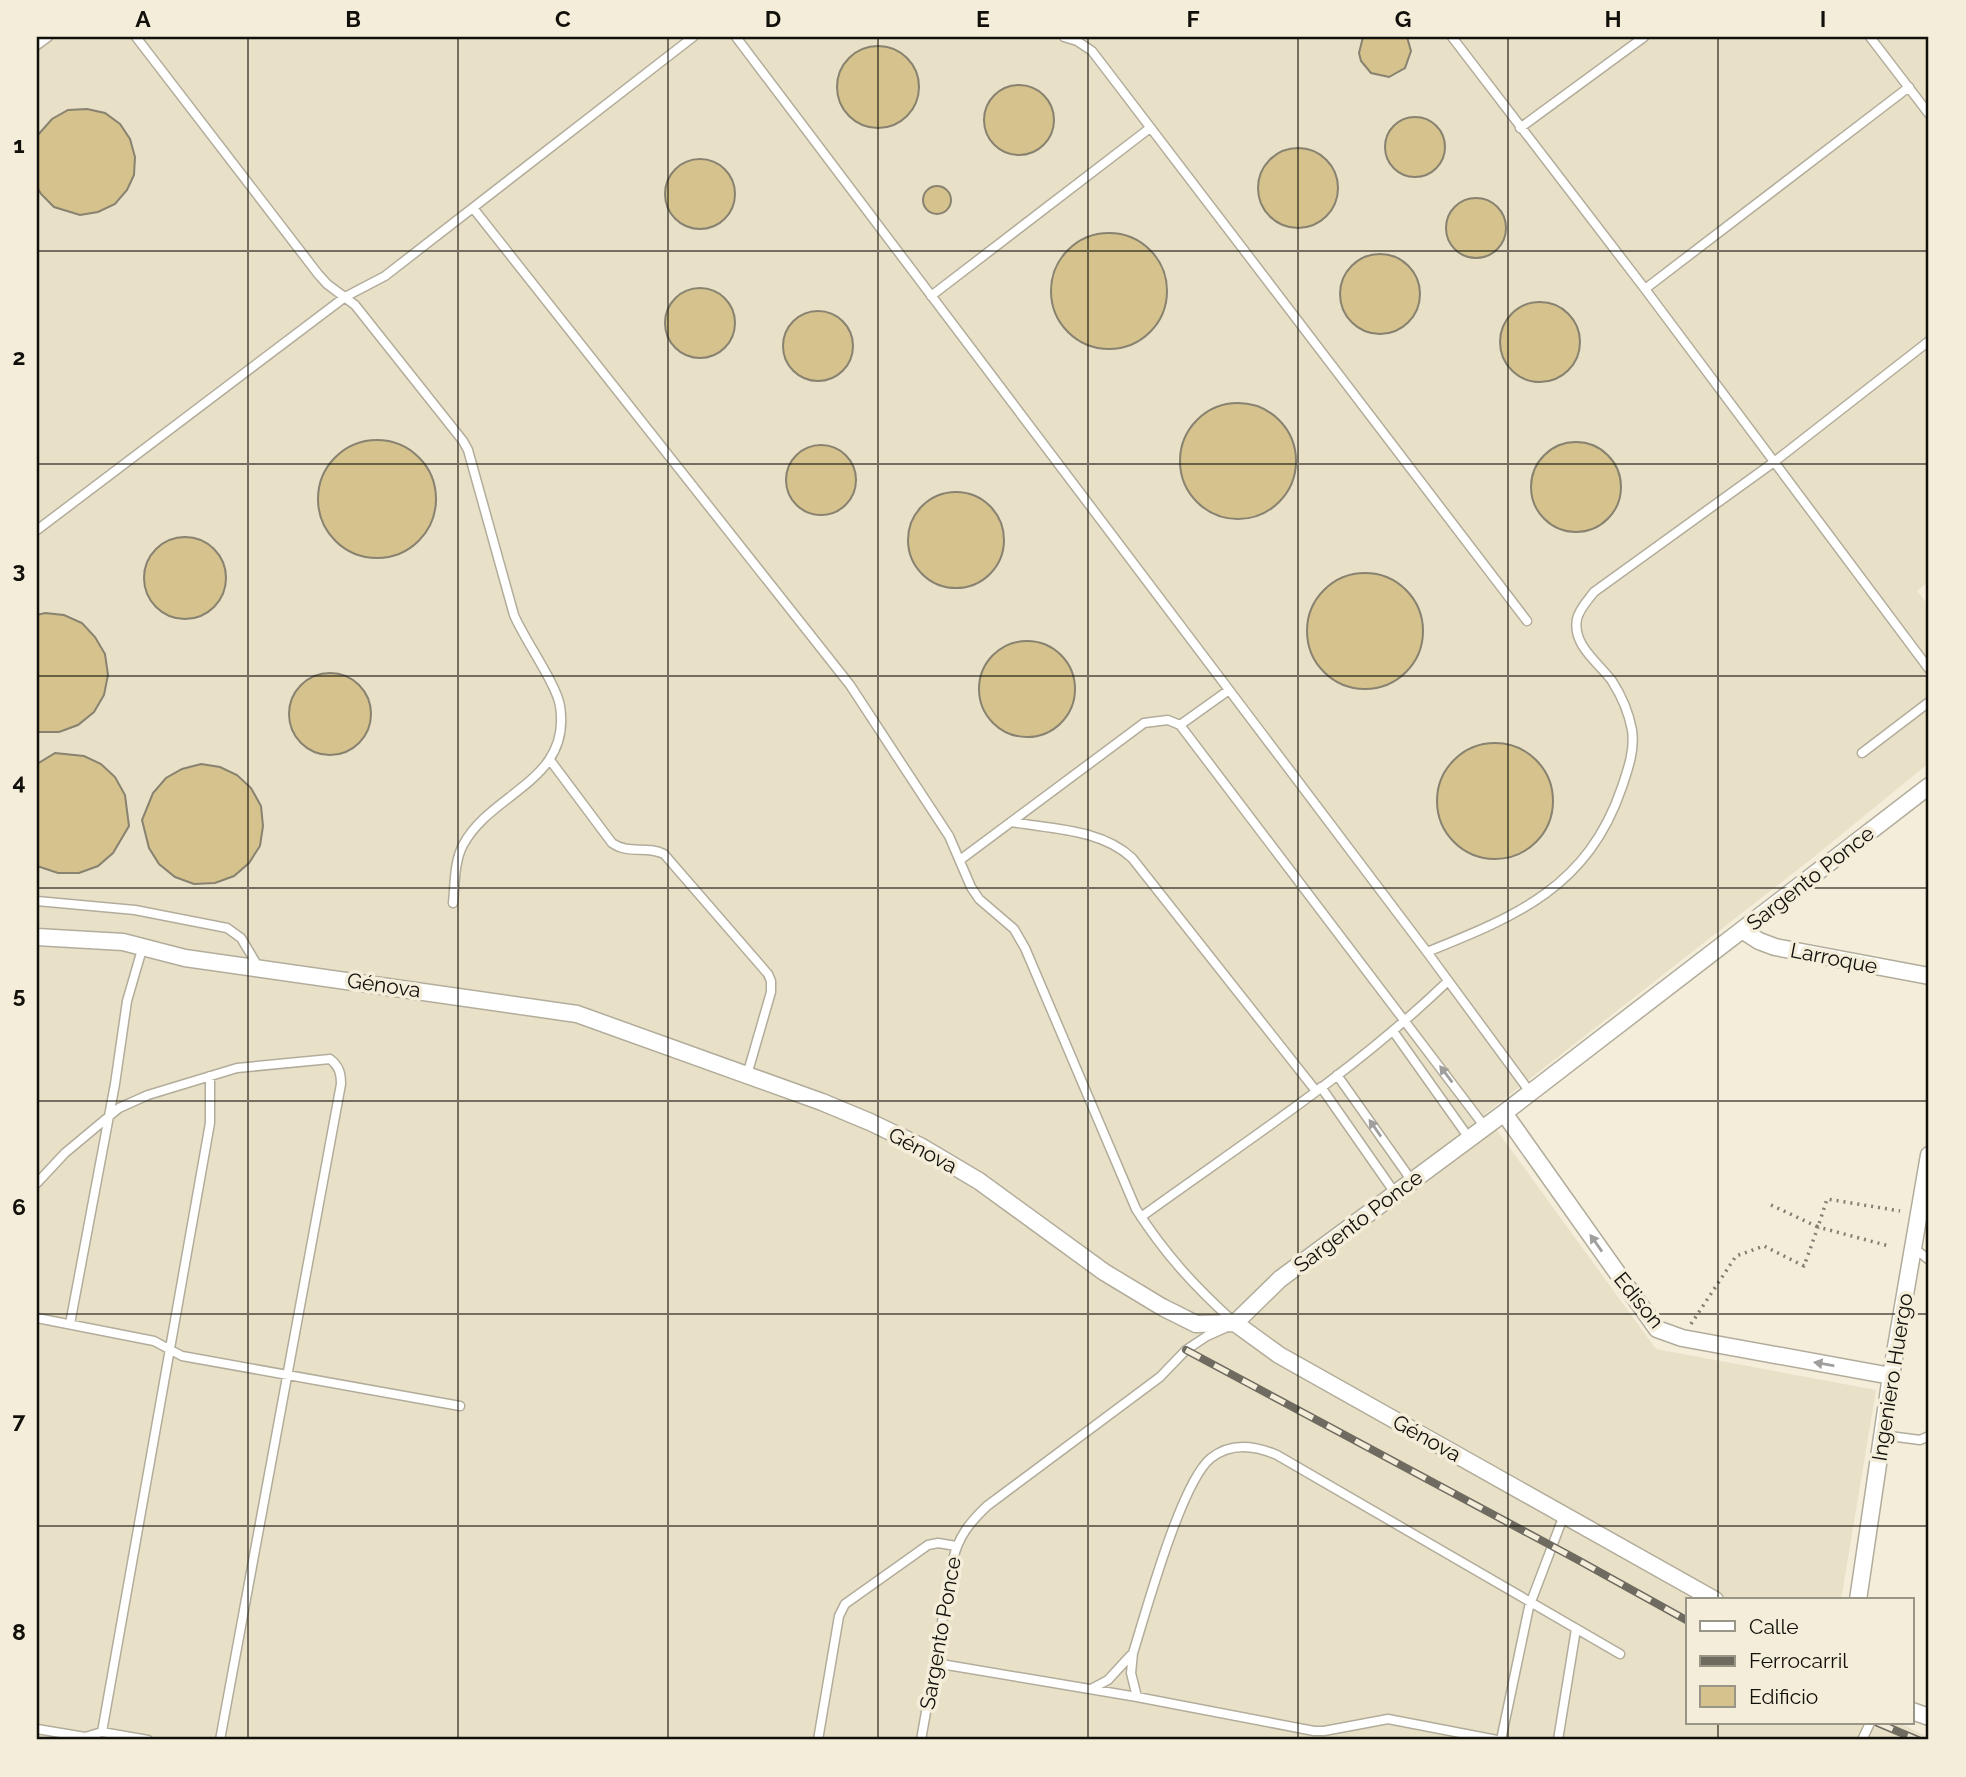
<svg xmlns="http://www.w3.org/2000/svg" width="1966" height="1777" font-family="Raleway,sans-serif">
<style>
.built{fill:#e9e1c7}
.building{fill:#d5c28c;stroke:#888271;stroke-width:2}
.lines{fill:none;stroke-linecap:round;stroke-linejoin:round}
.service-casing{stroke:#b2ac9b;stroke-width:11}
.minor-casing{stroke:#b2ac9b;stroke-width:19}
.path{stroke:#827e72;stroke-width:3.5;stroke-dasharray:2 5;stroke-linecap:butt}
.service{stroke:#fff;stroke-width:8}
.minor{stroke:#fff;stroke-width:16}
.rail-casing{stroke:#6f6b60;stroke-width:8}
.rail{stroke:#f3edda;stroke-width:5;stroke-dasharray:16;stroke-linecap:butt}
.oneway{fill:#a09f9d}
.grid{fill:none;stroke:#12100a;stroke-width:2;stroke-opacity:0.55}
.labels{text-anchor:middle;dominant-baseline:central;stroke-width:7;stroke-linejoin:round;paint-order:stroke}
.street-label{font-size:21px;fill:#12100a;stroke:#f3edda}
.neatline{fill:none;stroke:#12100a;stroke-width:2.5}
.grid-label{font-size:23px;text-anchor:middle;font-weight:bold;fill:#12100a}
</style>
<rect width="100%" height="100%" fill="#f3edda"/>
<path class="built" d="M37,37H1929V581L1917,591L1929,606V763L1815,856L1485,1114L1656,1349L1876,1390L1841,1600H1688V1723H1900L1929,1738V1740H37Z"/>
<path class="building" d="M1363,37H1407L1411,51L1405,68L1389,77L1371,73L1361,61L1359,53Z
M837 87a41 41 0 1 1 82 0a41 41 0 1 1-82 0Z
M984 120a35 35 0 1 1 70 0a35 35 0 1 1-70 0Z
M87,109L105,113L120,124L130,139L135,157L134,175L127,190L115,204L98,212L80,215L54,207L41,194L37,187V136L52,119L68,110Z
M1385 147a30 30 0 1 1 60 0a30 30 0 1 1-60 0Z
M1258 188a40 40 0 1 1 80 0a40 40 0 1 1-80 0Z
M665 194a35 35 0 1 1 70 0a35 35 0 1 1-70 0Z
M923 200a14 14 0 1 1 28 0a14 14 0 1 1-28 0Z
M1446 228a30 30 0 1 1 60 0a30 30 0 1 1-60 0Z
M1051 291a58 58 0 1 1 116 0a58 58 0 1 1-116 0Z
M1340 294a40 40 0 1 1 80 0a40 40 0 1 1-80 0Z
M665 323a35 35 0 1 1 70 0a35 35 0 1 1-70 0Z
M1500 342a40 40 0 1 1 80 0a40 40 0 1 1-80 0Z
M783 346a35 35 0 1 1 70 0a35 35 0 1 1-70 0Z
M1180 461a58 58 0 1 1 116 0a58 58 0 1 1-116 0Z
M318 499a59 59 0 1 1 118 0a59 59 0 1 1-118 0Z
M1531 487a45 45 0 1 1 90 0a45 45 0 1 1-90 0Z
M786 480a35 35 0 1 1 70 0a35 35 0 1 1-70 0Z
M908 540a48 48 0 1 1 96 0a48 48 0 1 1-96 0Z
M144 578a41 41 0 1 1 82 0a41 41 0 1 1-82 0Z
M1307 631a58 58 0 1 1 116 0a58 58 0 1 1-116 0Z
M45,613L64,615L82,623L95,637L105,654L108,675L104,695L94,712L78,725L59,732H37V615Z
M979 689a48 48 0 1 1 96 0a48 48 0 1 1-96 0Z
M289 714a41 41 0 1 1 82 0a41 41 0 1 1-82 0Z
M1437 801a58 58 0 1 1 116 0a58 58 0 1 1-116 0Z
M55,753L84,756L101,764L115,777L125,795L129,826L113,853L98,866L79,873H58L37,866V764Z
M201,764L220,767L237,775L251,788L261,806L263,826L260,846L249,863L234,876L215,883L194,884L175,877L159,864L149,848L142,820L153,793L166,778L182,769Z"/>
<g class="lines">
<g class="service-casing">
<path id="service" d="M136,37L318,274L327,284L355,305L463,441L468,450L514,615C524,639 557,685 560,706C572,781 491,792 463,845C454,862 455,884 453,903
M736,37L1427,952L1530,1092
M1064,37L1077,41L1092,51L1527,621
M1452,37L1645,289L1929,669
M1870,37L1929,114
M37,45L48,37
M1520,128L1644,37
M473,208L850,685L949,836L971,887L979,899L1014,929L1025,948L1136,1209C1165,1254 1194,1286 1234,1322
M1645,289L1909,87
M931,296L1150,128
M37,530L345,297L385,276L693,37
M1180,725L1229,690
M1862,753L1929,702
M550,760L612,843C629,855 646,845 664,854L768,974L771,981V992L747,1075
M1011,822C1052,829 1101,829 1132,858L1316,1091
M960,860L1144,723L1168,720L1180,725L1485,1127
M37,901L135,910L227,928L241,938L259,968
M1427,952C1517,916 1588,887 1622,787C1628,769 1635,750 1632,730C1629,714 1621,695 1612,681C1598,662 1572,645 1577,619C1579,609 1588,600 1594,592L1774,462L1929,341
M1393,1031L1469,1138
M1337,1075L1412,1181
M1321,1087L1395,1193
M37,1183L65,1153L119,1108L148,1095L237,1068L330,1059C339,1066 341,1073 341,1084L220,1740
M1141,1217C1246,1141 1355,1071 1448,981
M1913,1247L1929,1260
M37,1318L154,1341L182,1356L460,1406
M70,1324L115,1084L127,1001L143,946
M1882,1435L1920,1440L1929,1436
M935,1663L1137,1697L1314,1731H1324L1388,1719L1497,1740
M1091,1689L1108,1680L1131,1655
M1137,1697L1131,1673L1133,1653C1146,1612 1181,1482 1211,1458C1231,1442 1254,1445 1277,1455L1620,1654
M37,1729L85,1737L102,1732L148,1740
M102,1732L210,1123V1076
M818,1740L839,1616L845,1604L928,1545L938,1543L956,1546
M921,1740L953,1560C958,1537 970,1522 987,1506L1160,1377L1186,1350L1207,1336L1225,1328
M1501,1740L1529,1607L1564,1515
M1558,1740L1576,1629
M1862,1740L1870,1723"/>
</g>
<g class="minor-casing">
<path id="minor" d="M1742,930L1759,941L1775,947L1929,976
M37,937L123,942L185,958L577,1014L822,1102L870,1122L920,1146L979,1181L1104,1272L1162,1307L1196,1324L1235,1323L1279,1355L1715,1600
M1504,1113L1657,1329L1682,1338L1891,1376
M1235,1323L1280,1279L1504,1113L1929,786
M1858,1600L1891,1376L1929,1155
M1912,1711L1929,1717"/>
</g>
<path class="path" d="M1771,1205L1818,1227L1827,1199L1900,1211
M1691,1324L1736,1256L1764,1246L1804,1266L1818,1227L1889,1246"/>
<use href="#service" class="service"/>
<use href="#minor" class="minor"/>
<g class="rail-casing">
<path id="rail" d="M1186,1350L1578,1560L1688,1621
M1878,1723L1918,1740"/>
</g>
<use href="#rail" class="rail"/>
</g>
<defs><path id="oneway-solid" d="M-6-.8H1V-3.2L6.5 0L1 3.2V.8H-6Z" transform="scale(1.75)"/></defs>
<g class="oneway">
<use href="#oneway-solid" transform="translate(1446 1074) rotate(-127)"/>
<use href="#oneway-solid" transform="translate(1375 1128) rotate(-125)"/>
<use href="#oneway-solid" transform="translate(1596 1243) rotate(-125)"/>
<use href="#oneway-solid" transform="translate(1824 1364) rotate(-170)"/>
</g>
<path class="grid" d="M248,37V1740M458,37V1740M668,37V1740M878,37V1740M1088,37V1740M1298,37V1740M1508,37V1740M1718,37V1600M37,251H1929M37,464H1929M37,676H1929M37,888H1929M37,1101H1929M37,1314H1929M37,1526H1929M1718,1723V1740"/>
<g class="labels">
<g class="street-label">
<text transform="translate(1810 878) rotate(-38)">Sargento Ponce</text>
<text transform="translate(1834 958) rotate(11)">Larroque</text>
<text transform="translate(384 985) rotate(8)">Génova</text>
<text transform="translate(923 1150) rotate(28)">Génova</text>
<text transform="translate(1358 1221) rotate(-37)">Sargento Ponce</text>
<text transform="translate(1639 1300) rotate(51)">Edison</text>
<text transform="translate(1892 1377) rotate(-81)">Ingeniero Huergo</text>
<text transform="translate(1427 1438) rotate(29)">Génova</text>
<text transform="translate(940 1633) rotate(-80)">Sargento Ponce</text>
</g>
</g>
<rect width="1966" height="1777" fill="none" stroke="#f3edda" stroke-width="77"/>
<rect x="1686" y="1598" width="228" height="126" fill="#f3edda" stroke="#999587" stroke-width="2"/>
<rect x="1700" y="1621" width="35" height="10" fill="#ffffff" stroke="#999587" stroke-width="2"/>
<text x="1749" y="1634" font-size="21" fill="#12100a">Calle</text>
<rect x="1700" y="1656" width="35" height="10" fill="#6f6b60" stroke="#999587" stroke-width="2"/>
<text x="1749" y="1668" font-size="21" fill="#12100a">Ferrocarril</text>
<rect x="1700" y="1686" width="35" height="21" fill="#d5c28c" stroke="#999587" stroke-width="2"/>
<text x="1749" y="1704" font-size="21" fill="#12100a">Edificio</text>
<rect x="38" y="38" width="1889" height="1700" class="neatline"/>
<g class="grid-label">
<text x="143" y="27">A</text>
<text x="353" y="27">B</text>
<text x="563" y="27">C</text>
<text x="773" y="27">D</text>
<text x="983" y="27">E</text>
<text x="1193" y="27">F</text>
<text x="1403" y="27">G</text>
<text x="1613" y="27">H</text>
<text x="1823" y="27">I</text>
<text x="19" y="153">1</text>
<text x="19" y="365">2</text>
<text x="19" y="578">3</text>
<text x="19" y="790">4</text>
<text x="19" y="1003">5</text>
<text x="19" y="1215">6</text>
<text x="19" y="1428">7</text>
<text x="19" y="1640">8</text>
</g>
</svg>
